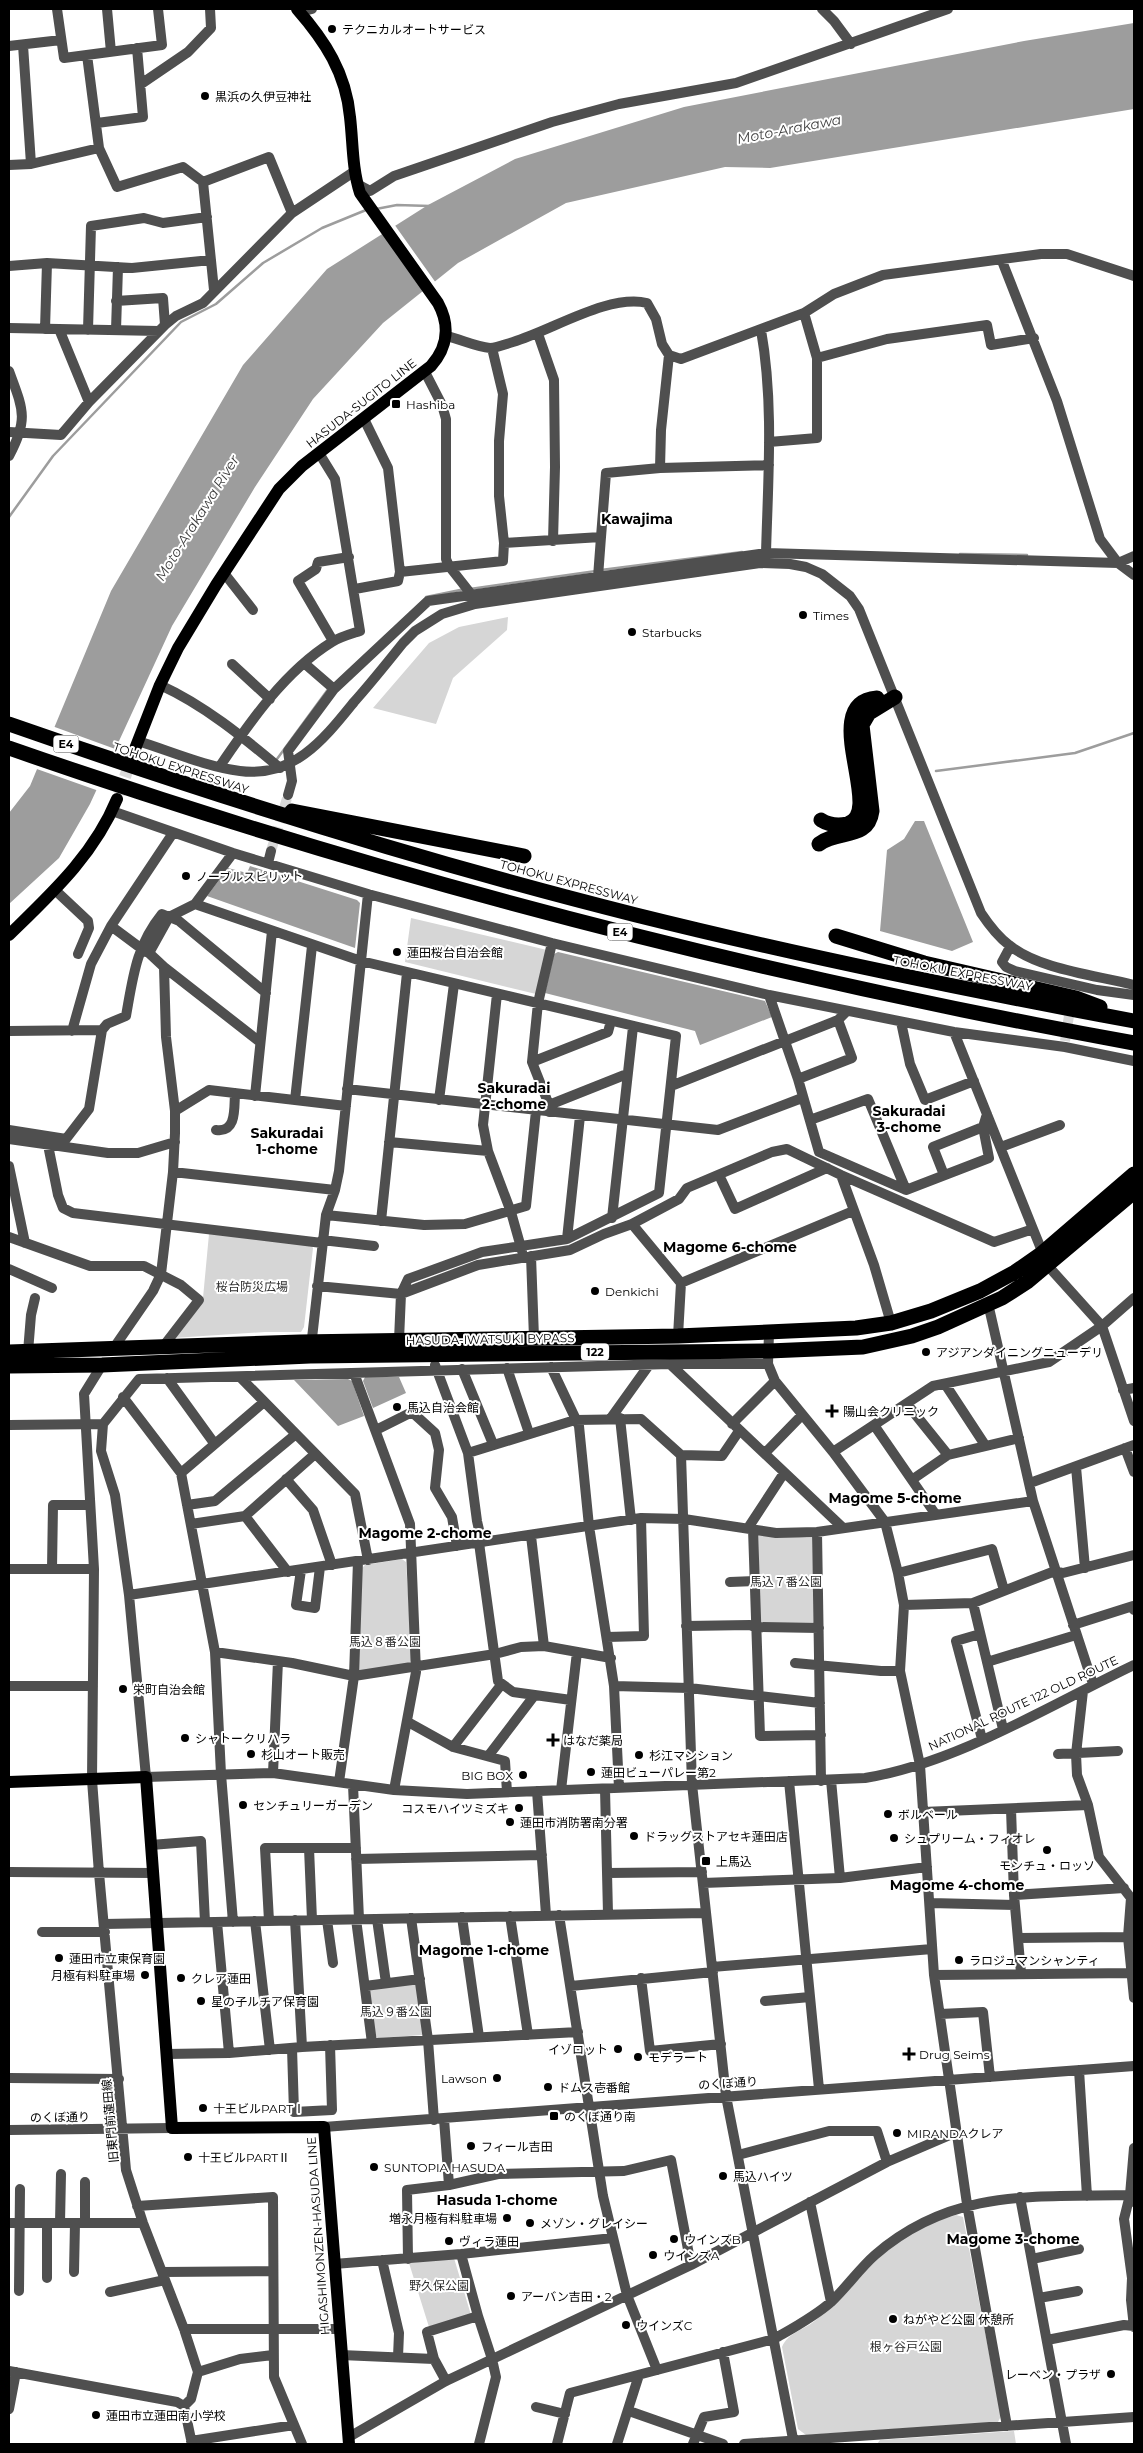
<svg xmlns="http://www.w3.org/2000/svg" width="1143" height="2453" font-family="Montserrat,'Noto Sans JP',sans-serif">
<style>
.green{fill:#d6d6d6}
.water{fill:#9d9d9d}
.pier{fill:#fff}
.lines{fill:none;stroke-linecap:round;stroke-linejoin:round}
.stream{stroke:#9d9d9d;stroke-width:2.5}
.minor-tunnel{stroke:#d9d9d9;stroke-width:10;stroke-dasharray:10 5;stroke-linecap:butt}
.major-tunnel{stroke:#d9d9d9;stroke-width:12;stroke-dasharray:12 6;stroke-linecap:butt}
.minor{stroke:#4f4f4f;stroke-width:10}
.major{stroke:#000;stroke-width:12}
.highway{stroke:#000;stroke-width:15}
.poi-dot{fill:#000;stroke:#fff;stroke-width:2}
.labels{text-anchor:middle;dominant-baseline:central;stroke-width:4;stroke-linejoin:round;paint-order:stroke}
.shield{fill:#fff;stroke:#4c4c4c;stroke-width:1}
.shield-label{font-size:11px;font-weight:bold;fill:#000}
.poi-label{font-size:12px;fill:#000;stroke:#fff;text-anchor:start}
.street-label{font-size:12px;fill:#000;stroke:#fff}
.park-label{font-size:12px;fill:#2d2d2d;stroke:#fff}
.water-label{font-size:14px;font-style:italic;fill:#3e3e3e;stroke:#fff}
.neighbourhood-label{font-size:14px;font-weight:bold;fill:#000;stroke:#fff}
</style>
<rect width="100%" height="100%" fill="#fff"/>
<path class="green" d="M508,617L507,630L453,678L436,724L373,708L429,643L459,627Z
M411,918L547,950L536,994L405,962Z
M209,1234L310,1244L313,1248L304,1327L301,1332H265L173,1338L203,1298Z
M758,1534L812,1538L814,1625L760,1624Z
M402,1559L406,1562L412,1659L409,1664L361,1672L357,1670L362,1568L365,1565Z
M414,1984L417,1985L425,2031L422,2035L378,2038L374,2035L368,1990Z
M956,2215L963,2217L1001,2416L998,2422L806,2435L798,2429L782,2347C788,2332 805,2330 817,2319C850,2290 878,2252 916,2229C928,2222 944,2219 956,2215Z
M454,2258L471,2315L429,2327L409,2263Z
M1014,2431L1016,2444H877L880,2440Z"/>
<path class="water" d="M1134,23V109L770,168L725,167L566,203L458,263L383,323L313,399L255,487L172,626L90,804L59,858L9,904V813L30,786L111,591L243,365L327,269L428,205L515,159L684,107L1024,41Z
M915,821H924L973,942L952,951L880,931L887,850L904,839Z
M250,866L357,900L360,903L355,948L207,896L228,868L247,873Z
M558,952L765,1001L772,1017L700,1045L695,1031L545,993L554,954Z
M365,1377H399L406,1393L373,1408L363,1381Z
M348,1379L352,1381L364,1416L338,1426L294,1380Z"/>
<path class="pier" d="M394,224L436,283L433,286L390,226Z
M52,726L118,750L99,791L34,768Z"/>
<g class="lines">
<path class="stream" d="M376,209L397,205L430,206
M9,517L53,456L181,322L216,304L263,263L322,228L366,210
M960,554L1027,555
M601,570L742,552
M470,589L596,571
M426,597L465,589
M277,759L329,688
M936,771L1075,753L1134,733"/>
<path class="minor-tunnel" d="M271,851L288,795
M1065,1041L1071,1003"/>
<path class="major-tunnel" d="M119,794L132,757"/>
<path class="minor" d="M57,9L64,58L162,45L158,9
M107,9L111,52
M822,9L834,21L851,44
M300,12L312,9
M23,45L31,164
M9,46L61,40
M87,55L99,148L117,187L183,167L203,182L214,290
M141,84L188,52L211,28L210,9
M97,123L143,117L137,48
M9,165L31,164L99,148
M203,182L269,157L292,213
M357,184L370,191L394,176L552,122L619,104L736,83L948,9
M1002,261L1057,401L1100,539L1118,563L1134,575
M9,266L47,263L132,268L211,260
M116,301L163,298L165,325
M804,313L817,358
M9,328L159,331
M45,329L47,263
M59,329L89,402
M88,330L91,226L144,218L163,223L207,217
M116,330L118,267
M761,330C774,403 768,479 766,553
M538,334L554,380L555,467L553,541
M446,336C460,339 476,347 490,348C497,348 506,344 513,342C553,330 608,294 647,303L656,319L662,344L669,355L681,359L804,313L834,294L883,275L1041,254H1067L1134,276
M492,348L503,394L499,441V496L504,543
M9,371C23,409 29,419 9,456
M425,372L442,405L446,419V559L449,566L471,594
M364,419L388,468L400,572
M9,432L61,435L89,402L165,325L176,316L203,303L292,213L355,171
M769,442L817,438V358L887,339L987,325L991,345L1034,338
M660,468L661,430L669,355
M224,573L253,610
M598,577L601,537
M355,589L398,581L400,572L503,561L504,543L601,537L606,473L660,468L769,465
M333,641L298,581L316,569L318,562L349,557
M304,663L334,689
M232,664L270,699
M160,685C204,705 243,737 280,768
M138,741C170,751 207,767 240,771C294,778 324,739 354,702C371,683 387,663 403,643L415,631L442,614L475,604L760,563L790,564L806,567L822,574L850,596L859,609L981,913C989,925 997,936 1009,945C1040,970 1096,975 1134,985
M220,766C250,722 285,671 332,642C340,637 351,634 360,631L335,479L319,453
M288,795L292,781L288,751L334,689L428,601L766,553L1118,563L1134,556
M112,811L233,853L368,894L552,943L769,995L954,1032L1065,1047L1134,1061
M268,863L271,851
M55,890L88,921L89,928L78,954
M195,904L361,961L676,1036L659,1193L567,1239L482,1252L408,1279L401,1294L399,1340
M111,926L146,952
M1010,947L1002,962L1006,967L1015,971L1097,990L1134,995
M164,967L260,1042
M497,994L483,1125L488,1151L511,1212L522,1251
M769,995L798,1079L819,1152L906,1190L989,1158L983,1127L987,1114
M901,1022L910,1064L925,1100L974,1081
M9,1031L102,1030
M72,1031L91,964L111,926L173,833
M954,1032L1033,1229L1048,1266L1102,1326L1134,1421
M532,1062L608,1032L611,1021
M798,1079L852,1058L838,1020
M671,1086L838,1020L847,1011
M347,1089L718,1130L802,1098
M255,1096L272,931
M295,1100L312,946
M439,1100L454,984
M549,1105L627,1074
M175,1111L209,1090L346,1106
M549,1112V1105L532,1062L538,1003L552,943
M810,1120L868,1099L906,1190
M9,1130L66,1139L89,1109L102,1030L107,1024L126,1016C133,977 136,946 162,914L179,921L266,993
M216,1130C237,1133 234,1108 235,1093
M9,1139L108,1153H138L175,1142
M389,1142L488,1151
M48,1145L58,1195L63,1208L73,1213L322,1243
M1001,1147L1060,1125
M9,1166L25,1243
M173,1172L335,1190
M719,1175L735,1209L827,1168
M841,1175L874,1265L891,1323
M944,1175L933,1147L983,1127
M326,1215L424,1225L465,1224L526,1206L536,1111
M612,1218L633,1027
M381,1221L407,973
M632,1224L681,1283L678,1336
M9,1237L90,1266H144L181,1285L199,1300L162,1348
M567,1239L580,1116
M322,1240L374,1246
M531,1256L534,1338
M9,1269L52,1288
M681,1283L853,1211
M317,1286L401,1294L478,1265L570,1250L604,1234L632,1224L679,1199L687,1188L772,1152L787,1149L841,1175L994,1242L1033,1229
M987,1306L990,1312L1033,1501L1093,1684
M769,1333L768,1364L775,1381L833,1452L885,1522L898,1573L904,1605L900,1671L920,1765L934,1975L967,2204L1007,2426
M311,1347L326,1215L335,1190L339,1171L368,894
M113,1349L153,1291L161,1274L173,1172L175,1133V1111L166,1037L164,967L149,953L169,917L195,904L233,853
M28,1352L31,1315L35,1298
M670,1364L842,1527
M768,1364H670L139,1379L103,1424L101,1451L115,1495L129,1595L146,1777L273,1773L394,1790L467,1794L865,1778C957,1763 1050,1705 1134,1665
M102,1365L84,1394L94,1569L92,1780L99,1873L126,2170L143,2223L184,2329L198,2372L191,2399L184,2406
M435,1365L468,1453L477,1521L482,1543
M551,1367L579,1426L589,1526L614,1686L619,1788
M507,1368L529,1433
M462,1369L493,1444
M354,1373L410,1524L416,1672L394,1790
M240,1377L355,1494L368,1560
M167,1378L214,1443
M945,1384L985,1445
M1123,1390L1134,1388
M123,1397L181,1473L215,1652L221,1774L233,1922
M907,1404L948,1455
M611,1418L649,1365
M620,1418L631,1520
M732,1424L775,1381
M9,1425L103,1424
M874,1425L936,1515
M376,1430L412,1412L435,1433L439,1450L435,1488L452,1517L457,1546
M1125,1448L1134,1472
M833,1452L933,1386L1049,1362L1102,1326L1134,1298
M468,1453L575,1420L641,1419L681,1455L722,1456L739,1431
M765,1453L802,1415
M681,1455L692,1784L726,2096L794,2444
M1076,1467L1085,1568
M181,1473L264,1402
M286,1479L313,1510L332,1565
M913,1479L948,1455L1019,1438
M1030,1483L1134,1445
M187,1505L215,1501L296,1434
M245,1516L288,1572
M191,1524L245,1516L315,1454
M748,1528L784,1473
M753,1529L760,1736L821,1735
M817,1532L821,1781
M531,1536L544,1646
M479,1543L498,1681L513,1692L571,1700
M9,1569H94
M52,1569L53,1505H90
M301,1570L296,1605L315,1608L320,1567
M898,1573L992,1549L1004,1590
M730,1582L755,1581
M129,1595L641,1518L684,1519L776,1533L817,1532L1033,1501
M973,1603L1003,1729
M904,1605L973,1603L1055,1571L1063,1573L1134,1555
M1073,1625L1133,1606L1134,1610
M686,1626L750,1625L755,1627L819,1628
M980,1634L956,1641L982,1739
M607,1637L644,1636L641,1518
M215,1652L292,1663L354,1676L495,1654L521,1647L544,1646L611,1658
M987,1662L1076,1635
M795,1663L881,1671H900
M9,1686H93
M614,1686L689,1688L820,1703
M1083,1691L1076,1754L1077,1775L1088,1805L1099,1857L1131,1898L1134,1899
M408,1722L453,1747L505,1761L507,1792
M453,1747L501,1685
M1058,1754L1118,1751
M489,1755L534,1696
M273,1773L278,1661
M831,1780L840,1878
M789,1781L819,2089
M339,1782L354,1676L358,1561
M353,1785L359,1919
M605,1789L608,1914
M561,1790L577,1652
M537,1791L546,1915
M1011,1809L1014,1895L1021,1973
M923,1812L1088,1805
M151,1845L201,1841L205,1922
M309,1848L312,1920
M356,1859L542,1855
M9,1872L154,1873
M607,1873L702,1872
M703,1883L840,1878L927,1867
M1014,1895L1124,1888
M1131,1898L1128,1937L1134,1998
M930,1903L1015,1905
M559,1915L603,2196L627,2295L657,2370
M510,1916L528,2035
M462,1917L479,2037
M411,1918L428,2040L434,2120
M356,1919L372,2043
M377,1919L386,1983
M295,1920L302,2047
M327,1920L333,1963
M255,1921L270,2050
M269,1921L265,1848H356
M217,1922L229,2053
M104,1924L706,1913
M42,1932H105
M1018,1938L1128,1937
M712,1967L932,1949
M934,1975L1131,1973
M641,1978L650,2051L721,2044
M365,1986L420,1979
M571,1986L713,1972
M765,2001L810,1997
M940,2014L983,2012L990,2077
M292,2048L294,2112L332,2110L330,2045
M167,2054L229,2053L302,2047L578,2032
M1079,2070L1087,2196
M9,2078L119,2079
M444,2119L449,2185
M324,2127L1134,2066
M9,2130L172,2128
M1134,2148L1130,2195L1124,2219L1132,2278L1131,2300L1134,2327
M738,2155L829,2131H877L887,2162
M85,2182V2223
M1020,2197L1066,2444
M810,2202L831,2302
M137,2206L273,2197L274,2377L302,2444
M9,2223H143
M47,2223V2278
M60,2223L61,2174
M461,2254L478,2316L492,2359L496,2377L479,2444
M408,2259L407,2190L449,2185L498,2174L624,2171L671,2160L691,2265
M1032,2259L1079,2249
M382,2260L399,2333L398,2357
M334,2264L461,2254L613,2238
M74,2272L75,2223
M163,2272L273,2271
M19,2291L20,2189
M110,2292L165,2280
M1039,2298L1078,2291
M184,2329H339
M1047,2340L1124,2325L1134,2326
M341,2355L434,2359
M9,2371L177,2402L184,2406
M198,2372L240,2359L273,2355
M446,2381L434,2359L427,2332L478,2316
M184,2406L192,2444
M536,2407L565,2414
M9,2409L16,2372
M629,2411L723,2444
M349,2437L446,2381L691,2265L887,2162L957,2132
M191,2441L294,2425
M557,2444L570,2393L774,2339C793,2328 814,2317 831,2302C847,2287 859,2269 875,2255C952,2188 1035,2197 1130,2195L1134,2202
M617,2444L639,2375
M693,2444L704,2417L734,2412L723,2352
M744,2444L1134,2417"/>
<path class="major" d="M133,754L160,685L178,648L216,585L279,489L302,466L431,366C448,347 450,325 438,303L360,193C352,168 353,142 350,117C346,73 325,41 297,9
M9,935C51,894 94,855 117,799
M9,1782L146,1777L172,2128L324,2127L349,2444"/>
<path class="highway" d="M9,724C215,796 424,862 636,915C801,956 967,990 1134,1021
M9,748C376,876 752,974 1134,1043
M292,811L524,856
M821,820C829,825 837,826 847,824C887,814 816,703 877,698
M819,844C838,829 868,841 872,811L862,725L869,713L895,697
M836,936L924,963L1076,998L1100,1007
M9,1352L300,1342L678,1336L856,1328L891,1323L931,1311L980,1291L1015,1272L1041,1254L1134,1174
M9,1366L102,1365L310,1356L769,1351L863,1347L912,1336L938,1327L1002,1298L1027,1282L1134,1192"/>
</g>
<g class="poi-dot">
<circle cx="332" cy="29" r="5"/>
<circle cx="205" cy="96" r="5"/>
<rect x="391" y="399" width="10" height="10" rx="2.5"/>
<circle cx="803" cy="615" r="5"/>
<circle cx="632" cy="632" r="5"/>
<circle cx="186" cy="876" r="5"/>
<circle cx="397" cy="952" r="5"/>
<circle cx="595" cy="1291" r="5"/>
<circle cx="926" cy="1352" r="5"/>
<circle cx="397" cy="1407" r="5"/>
<path d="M829.5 1403.5h5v5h5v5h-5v5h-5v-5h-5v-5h5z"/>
<circle cx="123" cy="1689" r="5"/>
<circle cx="185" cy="1738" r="5"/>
<path d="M550.5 1732.5h5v5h5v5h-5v5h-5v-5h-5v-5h5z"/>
<circle cx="251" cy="1754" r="5"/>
<circle cx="639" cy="1755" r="5"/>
<circle cx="591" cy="1772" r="5"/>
<circle cx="523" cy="1775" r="5"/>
<circle cx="243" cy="1805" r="5"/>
<circle cx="519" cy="1808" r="5"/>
<circle cx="888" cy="1814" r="5"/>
<circle cx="510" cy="1822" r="5"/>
<circle cx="634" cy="1836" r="5"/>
<circle cx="894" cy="1838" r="5"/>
<circle cx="1047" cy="1850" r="5"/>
<rect x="701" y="1856" width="10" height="10" rx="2.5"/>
<circle cx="59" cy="1958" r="5"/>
<circle cx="959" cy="1960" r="5"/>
<circle cx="145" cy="1975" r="5"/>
<circle cx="181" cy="1978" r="5"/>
<circle cx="201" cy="2001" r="5"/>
<circle cx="618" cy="2049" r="5"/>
<path d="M906.5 2046.5h5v5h5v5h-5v5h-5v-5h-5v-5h5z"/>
<circle cx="638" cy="2057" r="5"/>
<circle cx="497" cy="2078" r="5"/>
<circle cx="548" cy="2087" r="5"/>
<circle cx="203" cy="2108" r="5"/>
<rect x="549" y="2111" width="10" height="10" rx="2.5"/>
<circle cx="897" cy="2133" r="5"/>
<circle cx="471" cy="2146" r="5"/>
<circle cx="188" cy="2157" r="5"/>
<circle cx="374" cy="2167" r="5"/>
<circle cx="723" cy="2176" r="5"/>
<circle cx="507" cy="2218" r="5"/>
<circle cx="530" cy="2223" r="5"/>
<circle cx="674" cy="2239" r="5"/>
<circle cx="449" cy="2241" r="5"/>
<circle cx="653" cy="2255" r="5"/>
<circle cx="511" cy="2296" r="5"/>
<circle cx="893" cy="2319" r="5"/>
<circle cx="626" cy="2325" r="5"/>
<circle cx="1111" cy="2374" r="5"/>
<circle cx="96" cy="2415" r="5"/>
</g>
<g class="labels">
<g class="shield">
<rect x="53.5" y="735.5" width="25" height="17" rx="4"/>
<rect x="607.5" y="923.5" width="25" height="17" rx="4"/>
<rect x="581" y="1343.5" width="28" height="17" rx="4"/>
</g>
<g class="shield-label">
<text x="66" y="744">E4</text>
<text x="620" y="932">E4</text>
<text x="595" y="1352">122</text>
</g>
<g class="poi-label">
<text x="342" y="29">テクニカルオートサービス</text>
<text x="215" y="96">黒浜の久伊豆神社</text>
<text x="406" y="404">Hashiba</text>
<text x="813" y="615">Times</text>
<text x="642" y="632">Starbucks</text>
<text x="196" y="876">ノーブルスピリット</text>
<text x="407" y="952">蓮田桜台自治会館</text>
<text x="605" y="1291">Denkichi</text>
<text x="936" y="1352">アジアンダイニングニューデリ</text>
<text x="407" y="1407">馬込自治会館</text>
<text x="843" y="1411">陽山会クリニック</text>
<text x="133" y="1689">栄町自治会館</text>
<text x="195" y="1738">シャトークリハラ</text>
<text x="563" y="1740">はなだ薬局</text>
<text x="261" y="1754">杉山オート販売</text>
<text x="649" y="1755">杉江マンション</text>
<text x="601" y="1772">蓮田ビューパレー第2</text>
<text x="513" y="1775" text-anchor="end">BIG BOX</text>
<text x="253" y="1805">センチュリーガーデン</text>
<text x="509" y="1808" text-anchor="end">コスモハイツミズキ</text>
<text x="898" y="1814">ボルベール</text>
<text x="520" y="1822">蓮田市消防署南分署</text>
<text x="644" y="1836">ドラッグストアセキ蓮田店</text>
<text x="904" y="1838">シュプリーム・フィオレ</text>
<text x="716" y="1861">上馬込</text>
<text x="1047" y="1865" text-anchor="middle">モンチュ・ロッソ</text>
<text x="69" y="1958">蓮田市立東保育園</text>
<text x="969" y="1960">ラロジュマンシャンティ</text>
<text x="135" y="1975" text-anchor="end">月極有料駐車場</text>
<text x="191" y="1978">クレア蓮田</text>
<text x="211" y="2001">星の子ルチア保育園</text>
<text x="608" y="2049" text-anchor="end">イゾロット</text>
<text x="919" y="2054">Drug Seims</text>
<text x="648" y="2057">モデラート</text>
<text x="487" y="2078" text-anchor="end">Lawson</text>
<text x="558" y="2087">ドムス壱番館</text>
<text x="213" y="2108">十王ビルPARTⅠ</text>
<text x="564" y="2116">のくぼ通り南</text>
<text x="907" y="2133">MIRANDAクレア</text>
<text x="481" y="2146">フィール吉田</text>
<text x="198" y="2157">十王ビルPARTⅡ</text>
<text x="384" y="2167">SUNTOPIA HASUDA</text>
<text x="733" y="2176">馬込ハイツ</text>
<text x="497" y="2218" text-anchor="end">増永月極有料駐車場</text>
<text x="540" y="2223">メゾン・グレイシー</text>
<text x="684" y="2239">ウインズB</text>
<text x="459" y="2241">ヴィラ蓮田</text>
<text x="663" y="2255">ウインズA</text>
<text x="521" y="2296">アーバン吉田・2</text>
<text x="903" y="2319">ねがやど公園 休憩所</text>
<text x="636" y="2325">ウインズC</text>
<text x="1101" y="2374" text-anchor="end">レーベン・プラザ</text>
<text x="106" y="2415">蓮田市立蓮田南小学校</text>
</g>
<g class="street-label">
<text transform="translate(361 403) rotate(-38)">HASUDA-SUGITO LINE</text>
<text transform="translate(181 768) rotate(18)">TOHOKU EXPRESSWAY</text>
<text transform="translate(569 882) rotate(15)">TOHOKU EXPRESSWAY</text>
<text transform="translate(963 973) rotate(11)">TOHOKU EXPRESSWAY</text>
<text transform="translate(490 1339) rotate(-1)">HASUDA-IWATSUKI BYPASS</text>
<text transform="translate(1023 1703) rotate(-25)">NATIONAL ROUTE 122 OLD ROUTE</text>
<text transform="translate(728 2083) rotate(-4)">のくぼ通り</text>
<text transform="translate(60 2117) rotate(-1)">のくぼ通り</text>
<text transform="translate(110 2121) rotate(-95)">旧東門前蓮田線</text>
<text transform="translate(318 2236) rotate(-94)">HIGASHIMONZEN-HASUDA LINE</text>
</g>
<g class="park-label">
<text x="252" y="1286">桜台防災広場</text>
<text x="786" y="1581">馬込７番公園</text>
<text x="385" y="1641">馬込８番公園</text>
<text x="396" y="2011">馬込９番公園</text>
<text x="439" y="2285">野久保公園</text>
<text x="906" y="2346">根ヶ谷戸公園</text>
</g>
<g class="water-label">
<text transform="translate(789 129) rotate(-11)">Moto-Arakawa</text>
<text transform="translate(197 518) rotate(-58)">Moto-Arakawa River</text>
</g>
<g class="neighbourhood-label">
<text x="637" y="519">Kawajima</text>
<text x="514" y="1088">Sakuradai<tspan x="514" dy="16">2-chome</tspan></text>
<text x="909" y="1111">Sakuradai<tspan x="909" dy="16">3-chome</tspan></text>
<text x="287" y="1133">Sakuradai<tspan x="287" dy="16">1-chome</tspan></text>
<text x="730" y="1247">Magome 6-chome</text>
<text x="895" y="1498">Magome 5-chome</text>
<text x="425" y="1533">Magome 2-chome</text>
<text x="957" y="1885">Magome 4-chome</text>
<text x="484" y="1950">Magome 1-chome</text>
<text x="497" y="2200">Hasuda 1-chome</text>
<text x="1013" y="2239">Magome 3-chome</text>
</g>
</g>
<rect width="1143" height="2453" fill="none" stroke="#000000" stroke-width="20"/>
</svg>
